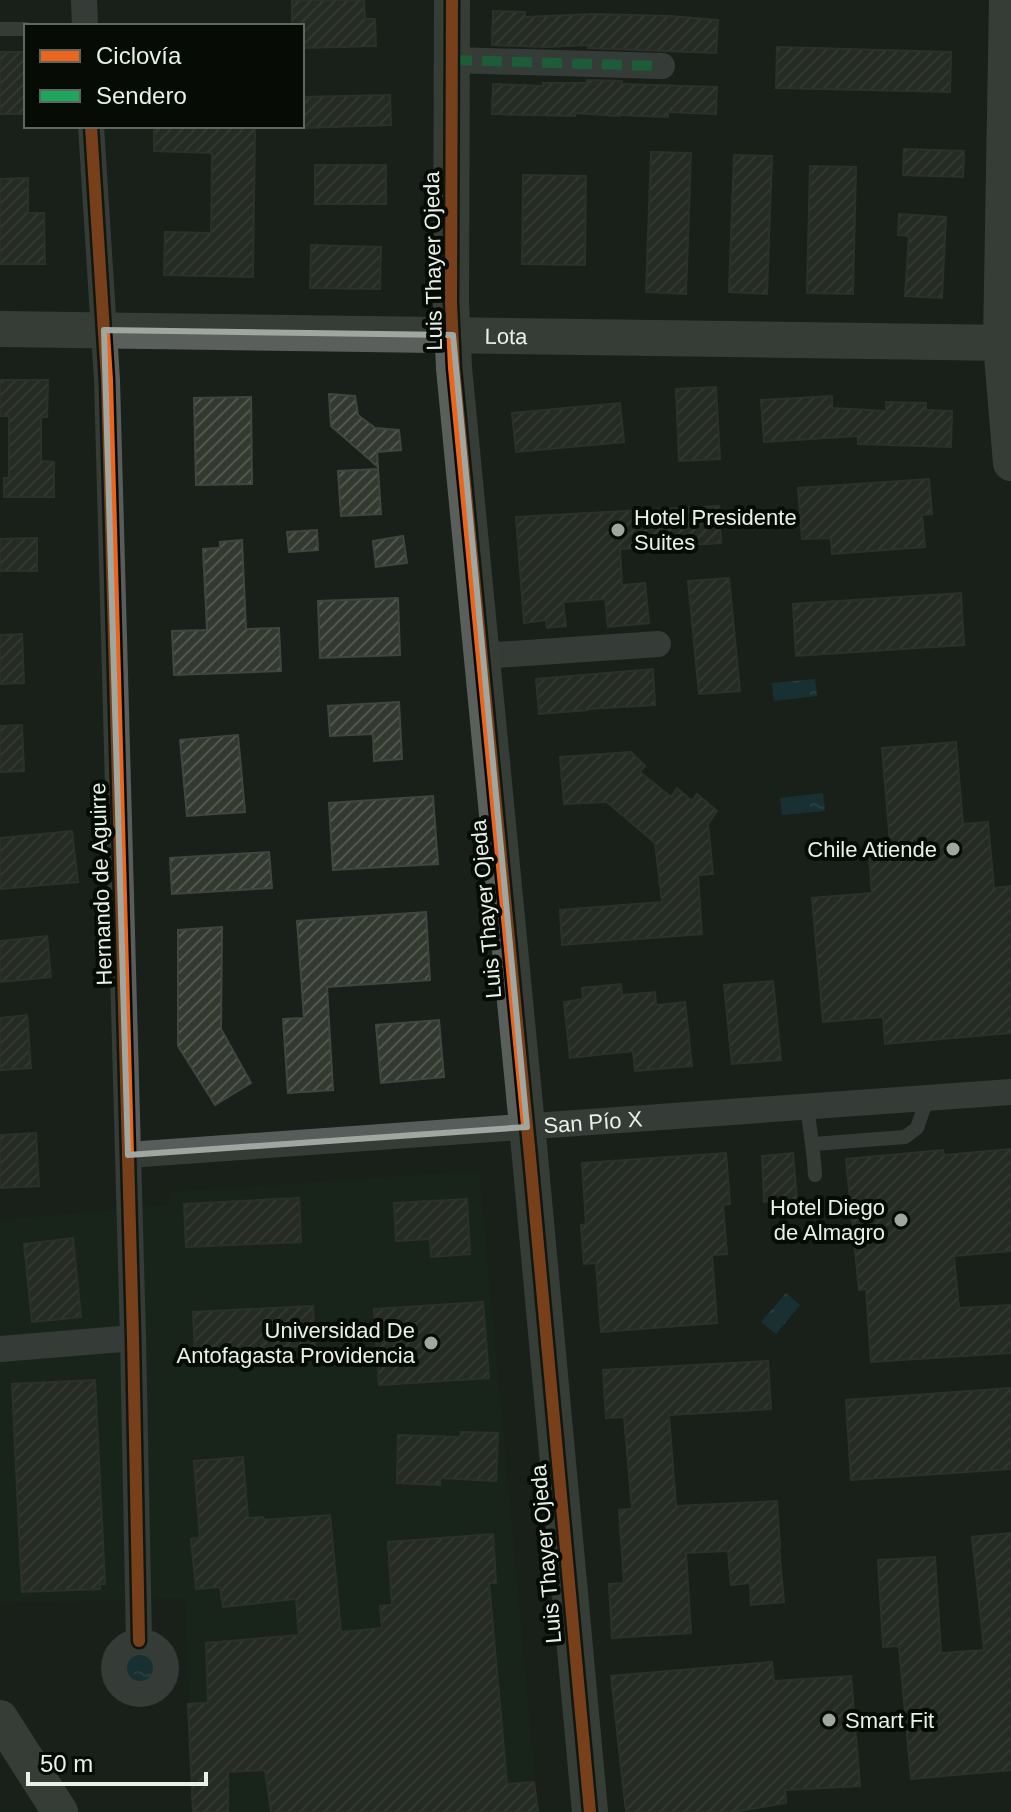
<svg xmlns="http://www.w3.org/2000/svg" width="1011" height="1812" font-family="Arial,sans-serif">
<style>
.built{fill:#18291a}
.water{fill:url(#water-ripples)}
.building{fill:url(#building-hatch);stroke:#41453f;stroke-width:2}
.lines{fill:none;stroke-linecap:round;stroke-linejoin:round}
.lane{stroke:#585c5b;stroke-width:14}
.street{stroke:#585c5b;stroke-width:26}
.secondary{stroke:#5a5f5c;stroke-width:36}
.quiet{stroke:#20a55d;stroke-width:10;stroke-dasharray:20 10;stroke-linecap:butt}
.cycleway-casing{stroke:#060b06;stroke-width:17}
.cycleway{stroke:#eb651d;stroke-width:12}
.marked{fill:none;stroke:#a0a7a0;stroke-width:6;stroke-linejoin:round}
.poi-dot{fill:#a0a7a0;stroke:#060b06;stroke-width:3}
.labels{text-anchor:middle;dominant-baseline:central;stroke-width:8;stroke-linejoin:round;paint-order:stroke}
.street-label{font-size:22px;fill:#e8f0e8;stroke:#060b06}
.poi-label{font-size:22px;fill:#e8f0e8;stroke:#060b06;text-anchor:end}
</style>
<defs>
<pattern id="water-ripples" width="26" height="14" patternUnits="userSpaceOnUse" patternTransform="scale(2)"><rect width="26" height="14" fill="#18444e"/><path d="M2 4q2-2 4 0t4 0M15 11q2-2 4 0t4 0" fill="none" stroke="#3a5f68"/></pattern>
<pattern id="building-hatch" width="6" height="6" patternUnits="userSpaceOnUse" patternTransform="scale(2)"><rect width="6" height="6" fill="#343930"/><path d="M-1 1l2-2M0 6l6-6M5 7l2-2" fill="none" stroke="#51564e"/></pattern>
</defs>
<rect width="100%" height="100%" fill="#19201a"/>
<path class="built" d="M479,1171L538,1812H193L186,1598L0,1603V1220L169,1205L170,1192Z"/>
<path class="water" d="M815,679L817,696L774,701L772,683Z
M823,793L825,811L782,815L780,798Z
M786,1293L800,1305L776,1334L761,1322Z
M122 1669a18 18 0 1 1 36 0a18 18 0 1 1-36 0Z"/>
<path class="building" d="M292,0H364L365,19H375L376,46L302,48V26H292Z
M493,11L525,12V17L591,14L670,16L718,20L716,53L588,48V45L546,47L492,45Z
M777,47L951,52L950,92L776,88Z
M0,52H24L25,114H0Z
M587,80L622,81V84L717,87L716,114L668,112V117L619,115V116L575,113V116L492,114L493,84L543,86V83H587Z
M390,95L391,125L302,128V97Z
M154,126H255L253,277L164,275L165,232L211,233L212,153L154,151Z
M904,149L964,151L963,177L903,175Z
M651,152L691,153L686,294L646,292Z
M734,155L772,156L767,294L729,292Z
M315,165H386V204H315Z
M810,166L856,167L853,294L807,293Z
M523,175L586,176L585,265L522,264Z
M28,178V213H44L45,264H0V179Z
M899,214L946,217L942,298L905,296L909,236L898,235Z
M311,245L381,247L380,289L310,288Z
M0,380H48L47,417H41V461L54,462V497H4V478H9V416H0Z
M716,387L720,459L679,461L676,389Z
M329,394L355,396L358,415L375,428L399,430L401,450L377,452L378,467L331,426Z
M832,396V408L886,411V402L926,403V410L952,411L951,447L858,444V436L764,442L761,400Z
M251,397L252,484L196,485L194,398Z
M620,403L624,442L516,452L512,413Z
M378,469L381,514L341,516L338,471Z
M929,479L932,514L922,515L925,547L832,554L831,538L802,539L798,488Z
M719,506L721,543L620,549L622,585L645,583L649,623L608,627L605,599L563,602L566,626L547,628L546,620L524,623L516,517Z
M317,530L318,550L289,552L287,532Z
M403,536L407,563L376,567L373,541Z
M37,538V571H0V539Z
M242,540L246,629L279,628L281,671L174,675L172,631L207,630L203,549L220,548V542Z
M729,578L740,691L699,694L688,581Z
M961,593L964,645L796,656L793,604Z
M398,598L400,655L320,658L318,601Z
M22,634L24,683L0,684V635Z
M653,669L655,705L588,709V710L539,714L536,679Z
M399,702L402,759L374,761L373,734L330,736L328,706Z
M22,725L24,771L0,772V726Z
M238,735L245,812L187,816L180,740Z
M956,742L963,824L988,822L994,888L1011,886V1033L885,1044L883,1017L823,1022L812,898L872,893L869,856L891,854L882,748Z
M631,752L645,766L640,772L671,797L677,788L692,801L697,794L717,811L708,824L713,874L698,875L702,934L562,945L560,910L662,902L655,843L607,802L564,804L560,757Z
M433,796L438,864L333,870L329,803Z
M72,831L78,882L0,889V838Z
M269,852L272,888L172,894L170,858Z
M426,912L430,980L327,987L333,1090L288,1093L283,1019L304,1018L297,921Z
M222,927L221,1029L251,1083L215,1105L178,1046V930Z
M47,936L51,977L0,982V941Z
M773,981L781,1060L732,1064L724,985Z
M621,984L622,995L655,992L656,1005L685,1002L692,1066L635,1071L633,1051L570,1058L564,1002L583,999L582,988Z
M27,1015L31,1068L0,1070V1018Z
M439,1020L444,1077L381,1083L376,1025Z
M36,1133L39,1186L0,1188V1135Z
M1011,1149V1251L954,1256L959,1308L1011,1305V1353L871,1362L866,1289L859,1290L846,1159L943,1150L944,1155Z
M726,1153L730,1204L723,1205L727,1254L712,1255L717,1323L601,1332L596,1263L584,1264L581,1225L586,1224L582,1163Z
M793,1153L797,1199L764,1202L762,1156Z
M299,1198L301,1242L186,1247L184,1204Z
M467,1199L470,1254L431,1257L430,1239L396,1241L394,1203Z
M73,1238L81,1317L32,1322L24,1244Z
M483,1302L489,1378L379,1385L374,1309Z
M313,1306L315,1345L195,1352L193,1312Z
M768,1361L771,1409L669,1415L676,1506L777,1501L780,1548H779L784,1602L751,1605L750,1583L731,1585L728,1551L686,1553L691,1633L612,1638L609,1584L624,1583L619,1510L632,1509L624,1417L606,1418L603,1370Z
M95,1380L105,1584H100V1589L22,1592L12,1384Z
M1011,1388V1469L851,1480L846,1400Z
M461,1432L498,1433L496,1481L440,1478V1485L397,1483L398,1435L460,1437Z
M243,1457L248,1518L263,1517L264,1520L330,1515L341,1632L382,1628L380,1606L392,1605L388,1542L493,1534L496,1583H489L507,1784L534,1782L538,1812H271L265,1770L228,1772V1812H193L188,1704L208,1703L206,1643L299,1635L296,1599L223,1607L220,1587L196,1589L191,1539L200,1538L194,1461Z
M1011,1533V1770L911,1779L899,1646L883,1647L878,1560L935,1557L941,1653L984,1650L972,1537Z
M772,1662L774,1681L851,1676L860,1786L785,1790L786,1803L733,1812H626L611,1676Z"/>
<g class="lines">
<path class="lane" d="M0,29H26
M807,1107C810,1130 814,1152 815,1175
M814,1144L905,1137L917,1128L927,1099"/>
<g class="street">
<path d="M84,0L85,26"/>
<path d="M452,60L662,66"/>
<path d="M91,126L107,380L133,1338L139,1641"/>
<path d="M482,656L658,644"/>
<path id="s1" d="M128,1155L1011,1092"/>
<path d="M0,1349L133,1338"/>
<circle cx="140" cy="1668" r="26"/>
</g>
<g class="secondary">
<path d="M452,0L451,303L454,368L530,1157L590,1812"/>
<path d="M1007,0L1001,343L1011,463"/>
<path id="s2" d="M0,329L1011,343"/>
<path d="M0,1718L60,1812"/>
</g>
<path class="quiet" d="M452,60L662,66"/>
<g class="cycleway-casing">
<path id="cycleway" d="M452,0L451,303L454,368L530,1157L590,1812
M91,126L107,380L133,1338L139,1641"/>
</g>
<use href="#cycleway" class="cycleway"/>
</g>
<path d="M0 0H1011V1812H0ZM104,330L453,335L527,1127L128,1155Z" fill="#19201a" fill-opacity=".55" fill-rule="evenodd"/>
<path class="marked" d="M104,330L453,335L527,1127L128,1155Z"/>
<g class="poi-dot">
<circle cx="618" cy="530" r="8"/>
<circle cx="953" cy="849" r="8"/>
<circle cx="901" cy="1220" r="8"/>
<circle cx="431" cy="1343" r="8"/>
<circle cx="829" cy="1720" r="8"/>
</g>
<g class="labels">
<g class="street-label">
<text transform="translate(433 261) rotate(-91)">Luis Thayer Ojeda</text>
<text stroke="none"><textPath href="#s2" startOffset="506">Lota</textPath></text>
<text transform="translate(101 884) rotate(-92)">Hernando de Aguirre</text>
<text transform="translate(486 909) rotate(-95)">Luis Thayer Ojeda</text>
<text stroke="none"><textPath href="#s1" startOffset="466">San Pío X</textPath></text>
<text transform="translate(546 1554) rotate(-95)">Luis Thayer Ojeda</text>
</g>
<g class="poi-label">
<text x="634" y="517" text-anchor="start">Hotel Presidente<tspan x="634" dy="25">Suites</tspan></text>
<text x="937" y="849">Chile Atiende</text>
<text x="885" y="1207">Hotel Diego<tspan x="885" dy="25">de Almagro</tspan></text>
<text x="415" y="1330">Universidad De<tspan x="415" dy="25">Antofagasta Providencia</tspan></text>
<text x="845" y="1720" text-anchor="start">Smart Fit</text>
</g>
</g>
<rect x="24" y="24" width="280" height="104" fill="#060b06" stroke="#606760" stroke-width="2"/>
<rect x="40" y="50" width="40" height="12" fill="#eb651d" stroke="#606760" stroke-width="2"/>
<text x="96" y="64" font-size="24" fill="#e8f0e8">Ciclovía</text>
<rect x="40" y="90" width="40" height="12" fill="#20a55d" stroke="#606760" stroke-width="2"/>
<text x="96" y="104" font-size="24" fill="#e8f0e8">Sendero</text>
<path d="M28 1772v12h178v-12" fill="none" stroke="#e8f0e8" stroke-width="4"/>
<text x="40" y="1772" font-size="24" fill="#e8f0e8" stroke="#060b06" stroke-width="6" paint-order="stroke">50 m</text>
</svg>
